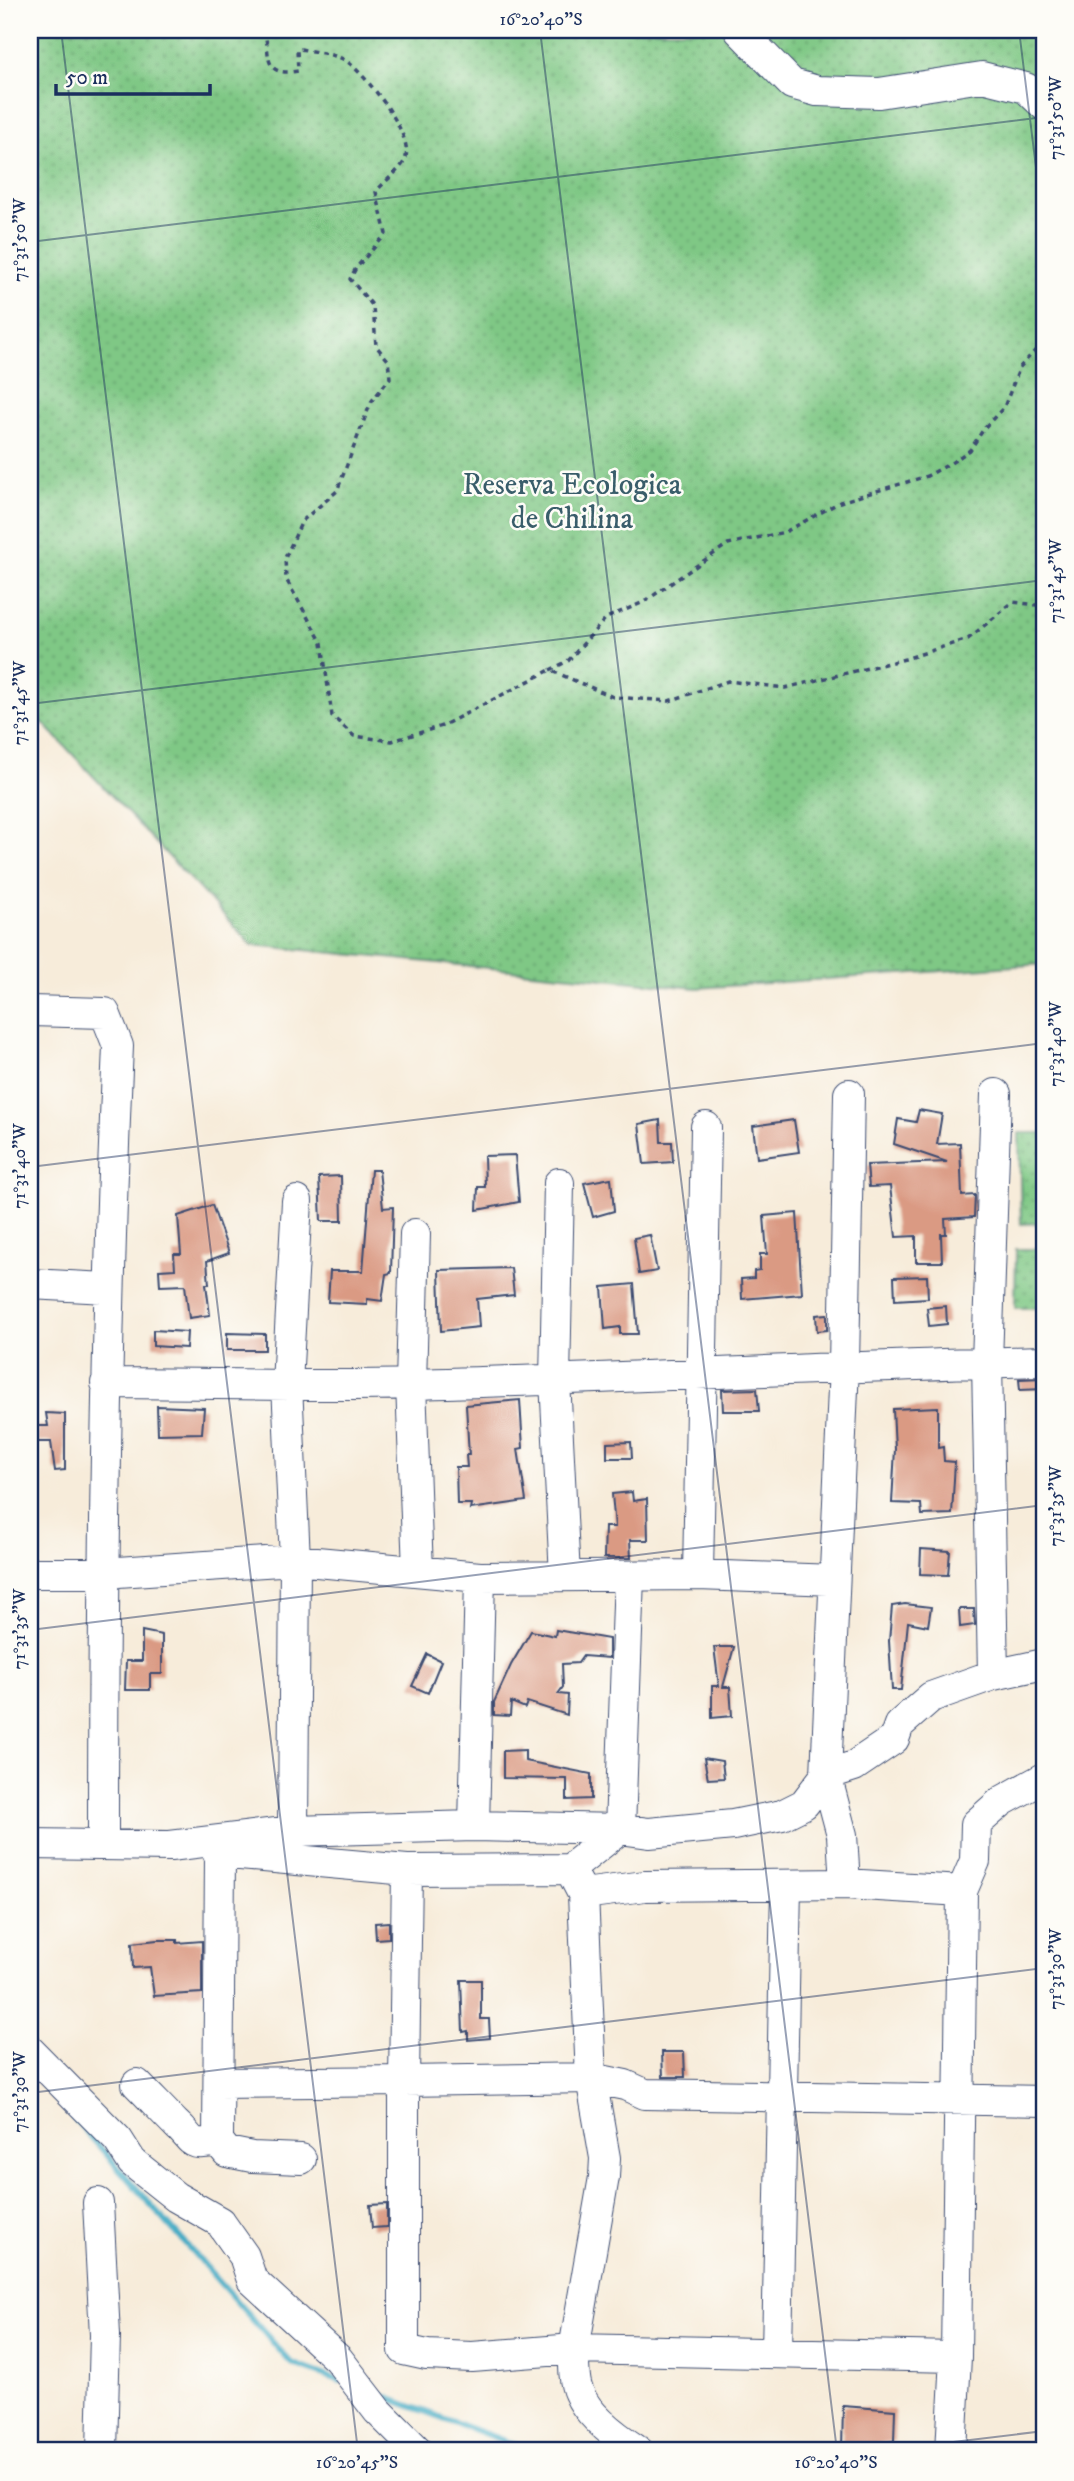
<svg xmlns="http://www.w3.org/2000/svg" width="1074" height="2481" font-family="'IM FELL DW Pica',serif">
<style>
.green{fill:url(#green-dots);stroke:#4d7c72;stroke-width:2}
.lines{fill:none;stroke-linecap:round;stroke-linejoin:round}
.stream{stroke:#45acc5;stroke-width:6}
.building{fill:#da9a83}
.minor-casing{stroke:#3c4b71;stroke-width:32}
.path{stroke:#3c4b71;stroke-width:3.5;stroke-dasharray:5 5;stroke-linecap:butt}
.minor{stroke:#fff;stroke-width:30}
.ticks{fill:none;stroke:#1b2f5e;stroke-width:2;stroke-opacity:0.45}
.labels{text-anchor:middle;dominant-baseline:central;stroke-width:5;stroke-linejoin:round;paint-order:stroke}
.park-label{font-size:30px;fill:#395d6a;stroke:#fdfcf7}
.neatline{fill:none;stroke:#1b2f5e;stroke-width:2.5}
.ticks-label{font-size:18px;text-anchor:middle;fill:#1b2f5e}
</style>
<defs>
<pattern id="green-dots" width="8" height="8" patternUnits="userSpaceOnUse" patternTransform="scale(1.75)"><rect width="8" height="8" fill="#7fc885"/><path d="M2 2h.1M6 6h.1" fill="none" stroke="#67a370" stroke-width="1.8" stroke-linecap="round"/></pattern>
</defs>
<rect width="100%" height="100%" fill="#fdfcf7"/>
<filter id="ink" filterUnits="userSpaceOnUse"><feTurbulence type="fractalNoise" baseFrequency=".0143" numOctaves="2"/><feDisplacementMap in="SourceGraphic" scale="14" xChannelSelector="R" yChannelSelector="G"/><feConvolveMatrix kernelMatrix="1 2 1 2 8 2 1 2 1" color-interpolation-filters="sRGB"/></filter>
<filter id="wash" filterUnits="userSpaceOnUse"><feTurbulence type="fractalNoise" baseFrequency=".00686" numOctaves="4" result="noise"/><feDisplacementMap in="SourceGraphic" scale="28" xChannelSelector="R" yChannelSelector="G"/><feGaussianBlur stdDeviation="1.57" result="paint"/><feColorMatrix in="noise" values="0 0 0 0 0 0 0 0 0 0 0 0 0 0 0 0 0 1.4 0 .05"/><feComposite in="paint" operator="in"/></filter>
<g filter="url(#wash)">
<rect width="100%" height="100%" fill="#f7ecda"/>
<path class="green" d="M30,30H1044V964L697,988L252,945L30,709Z
M1019,1133H1044V1223L1021,1224Z
M1016,1249H1044V1308H1015Z"/>
<g class="lines">
<path class="stream" d="M61,2103L291,2363L340,2381
M380,2395L532,2451"/>
</g>
<g id="blocks">
<path class="building" d="M919,1110L942,1114L937,1144L960,1143L962,1196L975,1195L974,1217L945,1219L946,1234H941L942,1262H916V1236L896,1237L890,1186L869,1187L867,1165L947,1162L894,1144L898,1119L916,1122Z
M660,1120L661,1142H672L673,1162L644,1164L639,1124Z
M794,1120L799,1152L757,1158L753,1126Z
M515,1155L519,1202L477,1210L478,1187H485L484,1156Z
M371,1170H379L383,1208L393,1207L391,1273L386,1274L382,1301L367,1299V1304L328,1302L330,1271H363Z
M341,1176L342,1221H321L319,1177Z
M611,1178L614,1211L593,1217L584,1183Z
M212,1205L229,1253L207,1261L209,1284H206L210,1315L189,1318L185,1285L160,1286L159,1270L175,1269L174,1254H181L178,1216Z
M797,1213L802,1294L742,1299L741,1279L754,1278V1271L760,1270V1254H767L764,1216Z
M650,1235L657,1271L639,1274L634,1238Z
M511,1268L514,1295L477,1299L479,1327L441,1331L439,1270Z
M927,1276L928,1298L895,1300L894,1277Z
M634,1284L638,1334H620V1327L605,1329L602,1287Z
M946,1306L947,1324L929,1326L927,1308Z
M827,1314V1330L817,1331L816,1315Z
M153,1330L187,1332L186,1348L153,1346Z
M227,1333L265,1334V1350H227Z
M1044,1378V1389L1020,1390L1019,1379Z
M757,1389L759,1411H723L722,1390Z
M520,1400L523,1448L518,1449L526,1501L470,1509L471,1504H457L456,1467H467L466,1455H469L466,1405Z
M157,1406L204,1408L202,1433L158,1434Z
M938,1407V1448L943,1447L944,1461L955,1462L952,1514L922,1515L921,1504L892,1503L895,1449L893,1409Z
M46,1413L65,1414V1470L55,1471L51,1442H37V1426H48Z
M631,1442L632,1458H607V1443Z
M632,1492L633,1501L647,1499L648,1540H630L631,1558H604L605,1527H615L612,1494Z
M921,1549L950,1551L948,1575L920,1574Z
M905,1604L931,1607L928,1626L908,1622L901,1690H892L889,1641L892,1606Z
M959,1609H974L975,1625L960,1627Z
M556,1630L609,1639V1658L583,1656L578,1663L562,1664L563,1687L558,1694L568,1695L567,1715L527,1702L525,1708L511,1702L510,1716L494,1715V1702L511,1665L531,1631L555,1636Z
M142,1631L162,1635V1674H150V1690H125L126,1661H142Z
M714,1647H734L723,1687H730L732,1716L712,1718V1686H719Z
M427,1654L441,1661L428,1693L412,1686Z
M525,1750V1761L591,1774V1799L567,1800V1779L503,1778V1751Z
M704,1758L722,1761L724,1778L708,1779Z
M389,1922V1938L376,1939L375,1923Z
M157,1940H177V1943L202,1941V1993L154,1996L150,1967L133,1968L132,1943Z
M461,1980H481V2019H489L490,2038L468,2040V2031L463,2032Z
M662,2052H684L685,2077H663Z
M387,2204V2227L372,2228L370,2205Z
M843,2406L895,2410L894,2441L842,2449Z"/>
</g>
</g>
<g filter="url(#ink)">
<use href="#blocks" fill-opacity="0" stroke="#3c4b71" stroke-width="2"/>
<g class="lines">
<g class="minor-casing">
<path id="minor" d="M739,30L792,84L817,91L879,93L982,77L1026,88L1044,105
M30,1011L105,1013L118,1046C106,1312 103,1578 103,1844
M559,1183L555,1380L565,1576
M415,1234L411,1384L418,1571
M30,1284L107,1288
M106,1383C208,1383 311,1387 413,1384C624,1379 834,1366 1044,1361
M30,1573H103L295,1560L480,1577L698,1575L834,1580
M698,1575L706,1127
M629,1576L620,1829L570,1869L583,1894L645,1886L845,1884L842,1835L826,1775L854,1766L894,1739L899,1725L931,1697L993,1675L1044,1664
M993,1675L987,1362L996,1094
M474,1826L480,1577
M293,1831L295,1560L287,1384L297,1201
M30,1844L170,1846L293,1831L474,1826L620,1829L649,1833L733,1825L782,1815L804,1804L826,1775L844,1366L849,1094
M218,1853L407,1870L570,1869
M845,1884L962,1891L956,2357L951,2451
M962,1891L975,1861L976,1824L1002,1801L1044,1778
M583,1894L591,2078L404,2081V2350L427,2355L472,2357L574,2349L956,2357
M30,2051L118,2140L132,2162L176,2197L220,2222L244,2256L252,2280L338,2359L378,2411L418,2451
M219,2083L404,2081L407,1870
M137,2084C150,2097 163,2111 176,2124C195,2141 187,2147 218,2141L227,2152L252,2157L301,2159
M218,2141L220,1853
M98,2203L105,2335L102,2451
M777,2353L786,1885
M638,2451C618,2438 588,2416 579,2393C573,2381 574,2362 574,2349L604,2177L605,2158L591,2078L625,2085L645,2094L1044,2101"/>
</g>
<path class="path" d="M263,30C273,49 258,78 298,71L297,50L301,49C315,52 337,54 348,62C366,76 416,136 405,160C400,171 383,182 376,192L386,234L356,268L350,279L373,306L376,346L388,360L390,378L371,402L337,491L302,521L285,558L286,579L322,643L332,716L354,736L392,741L442,726L550,670L613,697L669,701L728,681L785,688L905,659L968,639L1013,602L1044,606
M550,670L568,661L606,618L644,602L728,544L785,532L840,502L927,476L951,463L970,450L985,427L1004,407L1020,367L1044,341"/>
<use href="#minor" class="minor"/>
</g>
</g>
<path class="ticks" d="M61,30L358,2451M540,30L837,2451M1019,30L1044,232M30,242L1044,117M30,704L1044,580M30,1167L1044,1043M30,1630L1044,1505M30,2093L1044,1968M878,2451L1044,2431"/>
<g class="labels">
<g class="park-label">
<text x="572" y="485">Reserva Ecologica<tspan x="572" dy="34">de Chilina</tspan></text>
</g>
</g>
<rect width="1074" height="2481" fill="none" stroke="#fdfcf7" stroke-width="77"/>
<path d="M56 84v10h154v-10" fill="none" stroke="#1b2f5e" stroke-width="3.5"/>
<text x="66" y="84" font-size="21" fill="#1b2f5e" stroke="#fdfcf7" stroke-width="5" paint-order="stroke">50 m</text>
<rect x="38" y="38" width="998" height="2404" class="neatline"/>
<g class="ticks-label">
<text x="541" y="25">16°20'40"S</text>
<text transform="translate(1055 118) rotate(-90)" y="6">71°31'50"W</text>
<text transform="translate(19 240) rotate(-90)" y="6">71°31'50"W</text>
<text transform="translate(1055 581) rotate(-90)" y="6">71°31'45"W</text>
<text transform="translate(19 703) rotate(-90)" y="6">71°31'45"W</text>
<text transform="translate(1055 1044) rotate(-90)" y="6">71°31'40"W</text>
<text transform="translate(19 1166) rotate(-90)" y="6">71°31'40"W</text>
<text transform="translate(1055 1506) rotate(-90)" y="6">71°31'35"W</text>
<text transform="translate(19 1629) rotate(-90)" y="6">71°31'35"W</text>
<text transform="translate(1055 1969) rotate(-90)" y="6">71°31'30"W</text>
<text transform="translate(19 2092) rotate(-90)" y="6">71°31'30"W</text>
<text x="357" y="2468">16°20'45"S</text>
<text x="836" y="2468">16°20'40"S</text>
</g>
</svg>
